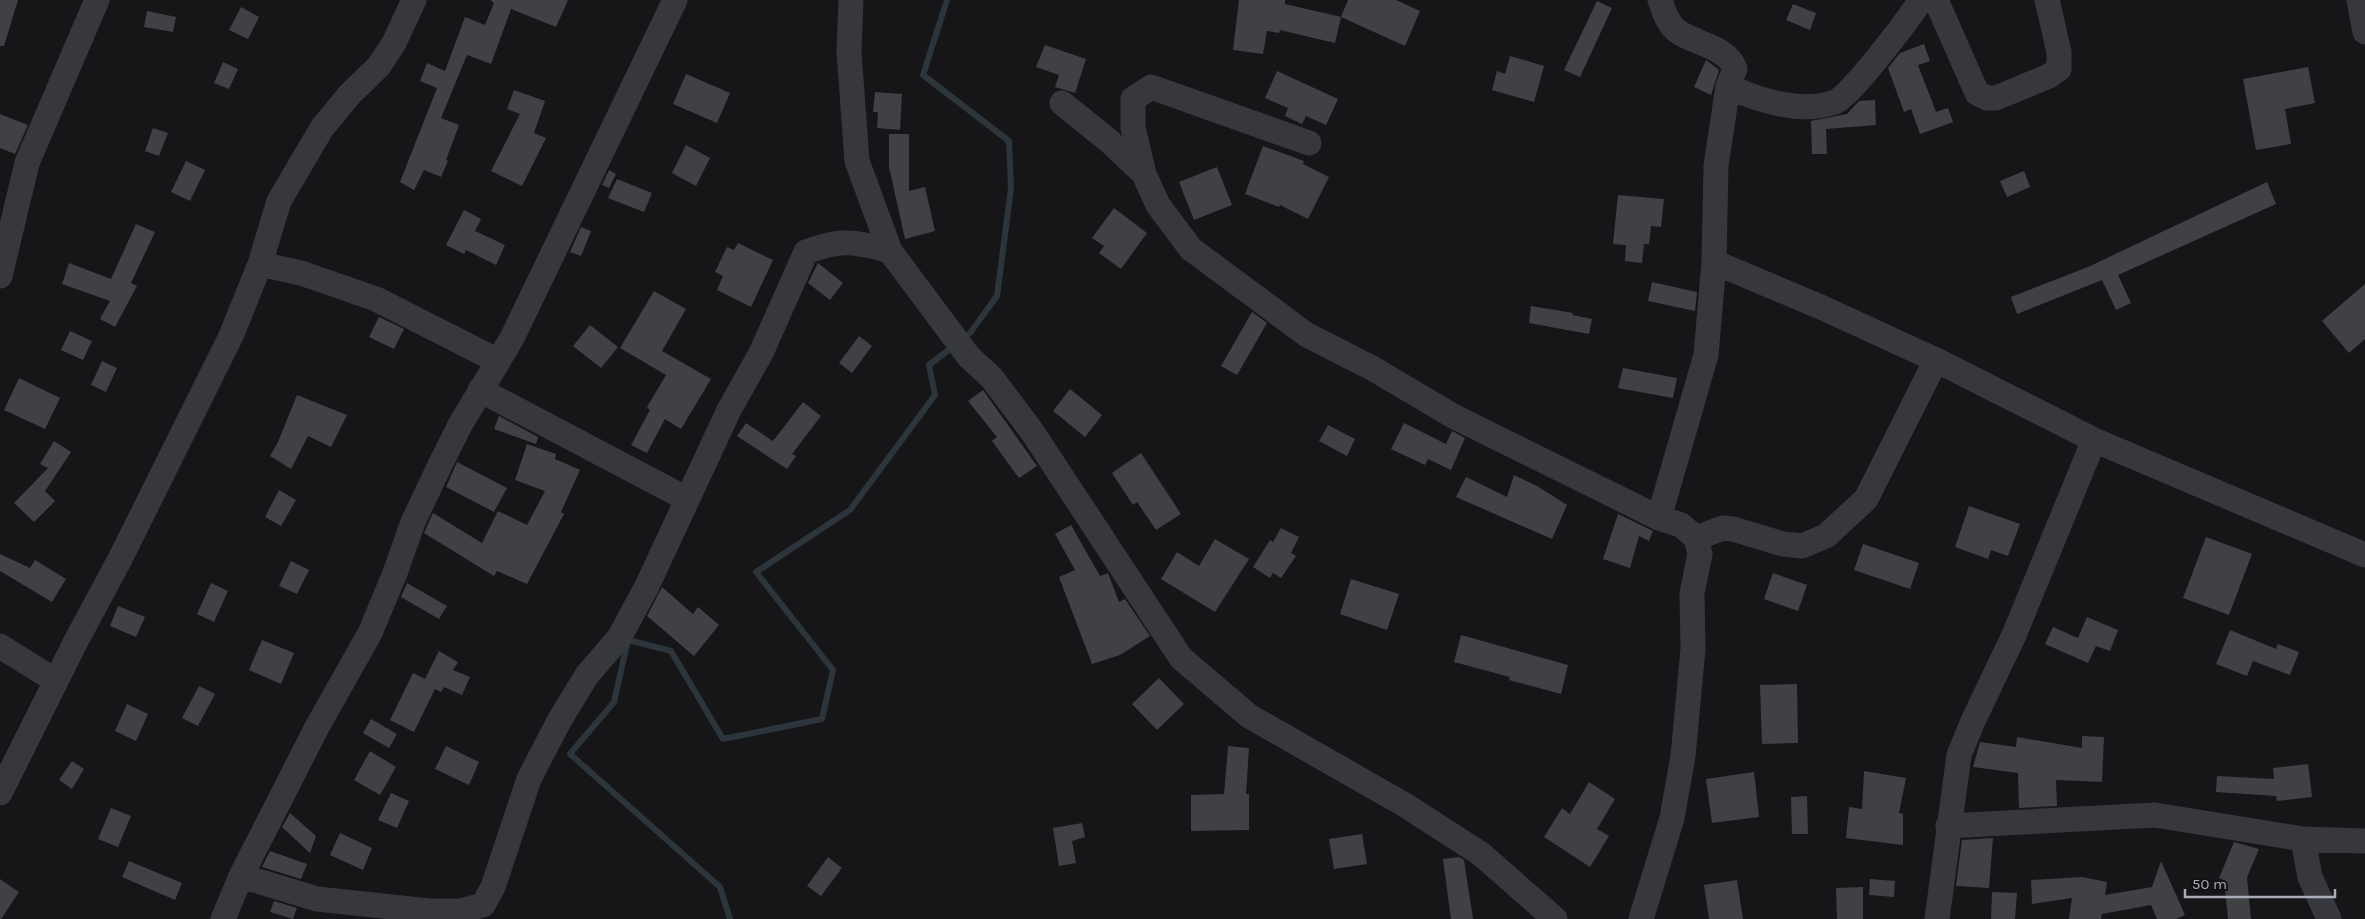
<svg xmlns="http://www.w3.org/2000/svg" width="2365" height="919" font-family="Karla,sans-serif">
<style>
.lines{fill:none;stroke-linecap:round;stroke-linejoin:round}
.stream{stroke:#2c353c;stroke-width:6}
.building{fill:#404145}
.minor{stroke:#37383d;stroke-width:25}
</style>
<rect width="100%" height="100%" fill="#161618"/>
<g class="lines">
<path class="stream" d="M947,0L923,75L1009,141L1011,188L997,296L970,333L963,339
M730,919L720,887L570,754L614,702L628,640L671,651L723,739L822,719L833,670L756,572L850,510L935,395L929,365L955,345"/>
</g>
<path class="building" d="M0,0H18L4,46H0Z
M490,0H568L556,27L511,9L491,64L467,55L441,118L459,125L446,160L448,161L441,177L424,170L414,190L400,182L437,88L420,81L427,63L445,71L465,17L485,25L494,3Z
M1239,0H1285V4L1341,17L1335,43L1280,30L1279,33L1267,31L1263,54L1233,50Z
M1348,0H1396L1420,11L1405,46L1341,17Z
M1597,1L1612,8L1580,77L1564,70Z
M1793,4L1816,13L1810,30L1786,20Z
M241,7L259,17L248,39L229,30Z
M147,11L176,17L173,32L144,27Z
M1924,44L1930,61L1918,65L1936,112L1948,108L1953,122L1920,134L1911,109L1904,112L1888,68L1900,53Z
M1045,45L1086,59L1075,93L1055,87L1059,75L1036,67Z
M1510,56L1544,66L1534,102L1492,90L1497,71L1505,74Z
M1706,60L1719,70L1711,95L1694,87Z
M223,62L238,69L229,89L214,83Z
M2308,67L2315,103L2285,109L2291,144L2256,150L2243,79Z
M1277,71L1338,99L1326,125L1306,116L1302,124L1285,116L1288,108L1265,98Z
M686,74L730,93L717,123L673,104Z
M514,90L545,101L534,133L546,138L522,186L491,171L520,114L507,109Z
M875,92L902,94L900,130L877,128L878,112H873Z
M1875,100L1876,125L1826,129L1827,154H1812L1811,121L1847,114L1859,101Z
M0,114L28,125L15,154L0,148Z
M153,128L168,133L159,156L145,151Z
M889,134H909V191L925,187L935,231L905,239L889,167Z
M686,145L710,158L696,186L672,173Z
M1263,146L1304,161L1303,164L1329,177L1308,219L1280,205L1279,207L1245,194Z
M186,161L205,170L190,201L171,192Z
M1217,167L1232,205L1194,220L1179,182Z
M609,170L616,174L609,188L602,185Z
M2024,171L2030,187L2007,197L2000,181Z
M617,179L652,193L644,212L608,198Z
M2267,182L2276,204L2118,275L2131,303L2116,310L2102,280L2017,314L2011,297L2088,267Z
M1618,195L1664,199L1661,227L1651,226L1649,244H1644L1642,263L1625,261L1626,245L1613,244Z
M1114,208L1147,233L1121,269L1099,253L1104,246L1092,238Z
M464,210L481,219L475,231L505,245L496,265L466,250L464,254L446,245Z
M136,224L155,232L131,283L137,286L115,327L100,319L110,301L62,284L69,263L111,279Z
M581,227L591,231L581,256L570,252Z
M738,243L773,260L751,307L717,290L723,276L715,272L727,247L734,250Z
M818,263L843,283L830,300L808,283Z
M1652,282L1697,292L1695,311L1648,301Z
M2365,284V339L2349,353L2322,321Z
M654,291L686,309L662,351L711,379L681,429L665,419L647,453L631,445L650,410L647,407L666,375L620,348Z
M1531,306L1573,313L1572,315L1592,319L1589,334L1529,323Z
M1252,312L1267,323L1237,375L1221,366Z
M379,317L404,329L394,349L369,337Z
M590,325L618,347L601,368L573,346Z
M70,331L92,341L83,360L61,350Z
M859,336L872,346L852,373L839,363Z
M102,361L117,368L106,392L91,385Z
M1623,368L1677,378L1673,398L1618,388Z
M19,378L60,398L45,429L4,410Z
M1070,389L1102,415L1085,437L1053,411Z
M983,390L1037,466L1019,478L992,441L997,437L968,401Z
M297,395L347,415L331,447L308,436L291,469L270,456L278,442Z
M803,402L821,416L792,454L796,456L787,469L737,436L746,423L773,441Z
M499,416L538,437L536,444L494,429Z
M1404,423L1446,444L1452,431L1465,438L1451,470L1428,459L1425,465L1391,449Z
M1328,425L1355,439L1347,456L1319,441Z
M54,441L71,452L45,491L55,501L34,522L14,503L48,468L40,464Z
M527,444L556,454L555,459L580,470L561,512L564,514L527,584L497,571L494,576L424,533L433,513L482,543L498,511L527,525L545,491L515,480Z
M1141,453L1181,514L1156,530L1137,502L1133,505L1112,473Z
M457,462L507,488L494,512L446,487Z
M1514,475L1537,486L1567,505L1552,539L1456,497L1466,477L1507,497Z
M279,490L296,500L281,526L265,517Z
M1969,506L2020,524L2008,556L1991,550L1988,559L1955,547Z
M1618,514L1653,531L1649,541L1639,536L1630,568L1603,559Z
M1071,525L1100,576L1108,573L1119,602L1125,599L1150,636L1120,655L1092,664L1059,577L1075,570L1055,534Z
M1281,528L1299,537L1291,553L1296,556L1281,578L1273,573L1270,578L1253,567L1270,540L1273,542Z
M2206,537L2252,554L2229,615L2183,598Z
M1215,539L1249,559L1215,612L1161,579L1177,552L1199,566Z
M1863,544L1919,563L1910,589L1854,570Z
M0,554L30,568L35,560L66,579L52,602L0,571Z
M291,561L309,570L297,594L279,586Z
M1773,573L1807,585L1798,611L1764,599Z
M1351,579L1399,594L1387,630L1340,614Z
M211,583L228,591L214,622L197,614Z
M407,583L447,606L439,619L401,597Z
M662,587L693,614L698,607L719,625L694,656L647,616Z
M118,606L145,617L136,637L110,626Z
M2087,617L2118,630L2110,651L2096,646L2088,663L2045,644L2053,627L2078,638Z
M2230,630L2276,649L2278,644L2299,652L2290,675L2253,661L2247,676L2216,664Z
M1461,635L1568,665L1561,694L1509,680L1510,677L1454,662Z
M262,640L294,653L281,684L249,670Z
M439,651L458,662L453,670L470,677L462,695L444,687L441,692L435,689L414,732L390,720L413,673L425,679Z
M1159,678L1184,704L1157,730L1132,704Z
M1797,684L1798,743L1762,744L1760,685Z
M199,686L215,694L198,726L182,718Z
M127,704L148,714L136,741L115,731Z
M371,719L397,734L389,748L363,733Z
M2082,736L2104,737L2102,782L2056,780L2057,806L2019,808L2018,773L1973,767L1980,742L2016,747L2017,737L2082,748Z
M446,746L479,762L469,785L435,769Z
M1228,746L1249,748L1246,794H1249V830L1191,831V795L1224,794Z
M370,751L396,767L380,795L354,780Z
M72,761L84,769L72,789L59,780Z
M2308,764L2312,797L2277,801L2276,796L2216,792L2217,776L2274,779L2273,768Z
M1864,771L1906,778L1899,813L1903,814V845L1846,838L1849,807L1862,809Z
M1754,772L1759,817L1712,823L1706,779Z
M1589,782L1615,799L1597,829L1609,836L1590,867L1544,837L1562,808L1570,814Z
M391,793L409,801L397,828L378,820Z
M1807,796L1808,834H1792L1791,797Z
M111,808L131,816L118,847L98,839Z
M290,813L316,836L310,853L282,827Z
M1082,823L1085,837L1072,841L1076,863L1059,866L1053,828Z
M340,833L372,848L363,870L330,855Z
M1362,834L1367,864L1334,869L1329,839Z
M1993,838L1989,888L1956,886L1962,840Z
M2234,842L2259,849L2247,877L2251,919H2228L2224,880L2219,878Z
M270,851L307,864L301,879L262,867Z
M828,857L842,868L821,896L807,886Z
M1459,857L1464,860L1473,919H1451L1443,859Z
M129,861L182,883L175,900L122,877Z
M2161,861L2185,915L2176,919H2157L2151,905L2102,914L2101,919H2069L2072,898L2032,904L2031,880L2082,877L2107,882L2105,895L2152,887Z
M0,879L19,892L1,919H0Z
M1870,879L1895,881L1894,897L1869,895Z
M1737,880L1743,919H1709L1704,885Z
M1863,887V919H1837L1836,888Z
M1992,892L2017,893L2015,919H1991Z
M274,901L297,908L293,919L270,912Z"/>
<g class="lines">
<path class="minor" d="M851,0L849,52L857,161L890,251L969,357L991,377L1031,430L1181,658L1249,716L1405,805L1481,854L1555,919
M1936,0L1977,93L1987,98H1996L2049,76L2059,69V52L2047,0
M2359,0L2365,32
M1728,86C1759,101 1802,114 1835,102C1851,96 1909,18 1921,0
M1062,103L1109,141L1144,174
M1309,143L1151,87L1133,99V128L1144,174L1158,205L1191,249L1307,335L1372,368L1453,416L1659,518L1681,525L1696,538L1700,554L1692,593L1693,649L1683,756L1672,818L1641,919
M1714,262L1823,308L1936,360L2094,440L2365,555
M260,264L301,273L376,299L498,361
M0,276L27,163L97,0
M480,390L687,499
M1659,518L1706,355L1714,262L1716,166L1728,86L1735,69C1727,46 1695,44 1677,31C1667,23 1664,11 1660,0
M1696,538L1723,528L1733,529L1783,544L1802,546L1826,536L1866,499L1936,360
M0,646L56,681
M0,793L76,641L120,559L231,336L260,264L279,201L322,128L350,94L379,66L394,43L414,0
M1948,826L2155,815L2303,839L2365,841
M2303,839L2310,877L2329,919
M241,876L317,899L429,911H460L483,905L493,887L529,779L559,721L587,675L619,638L647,586L729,410L761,353L806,252C841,239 854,241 890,251
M223,919L241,876L317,727L370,633L395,573L413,522L440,465L460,425L512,338L675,0
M1937,919L1959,755L1973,721L2014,635L2094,440"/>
</g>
<path d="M2185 889v8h150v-8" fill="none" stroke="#a8adb8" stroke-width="2.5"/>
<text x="2192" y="889" font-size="15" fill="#a8adb8" stroke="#111113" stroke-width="4" paint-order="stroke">50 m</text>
</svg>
